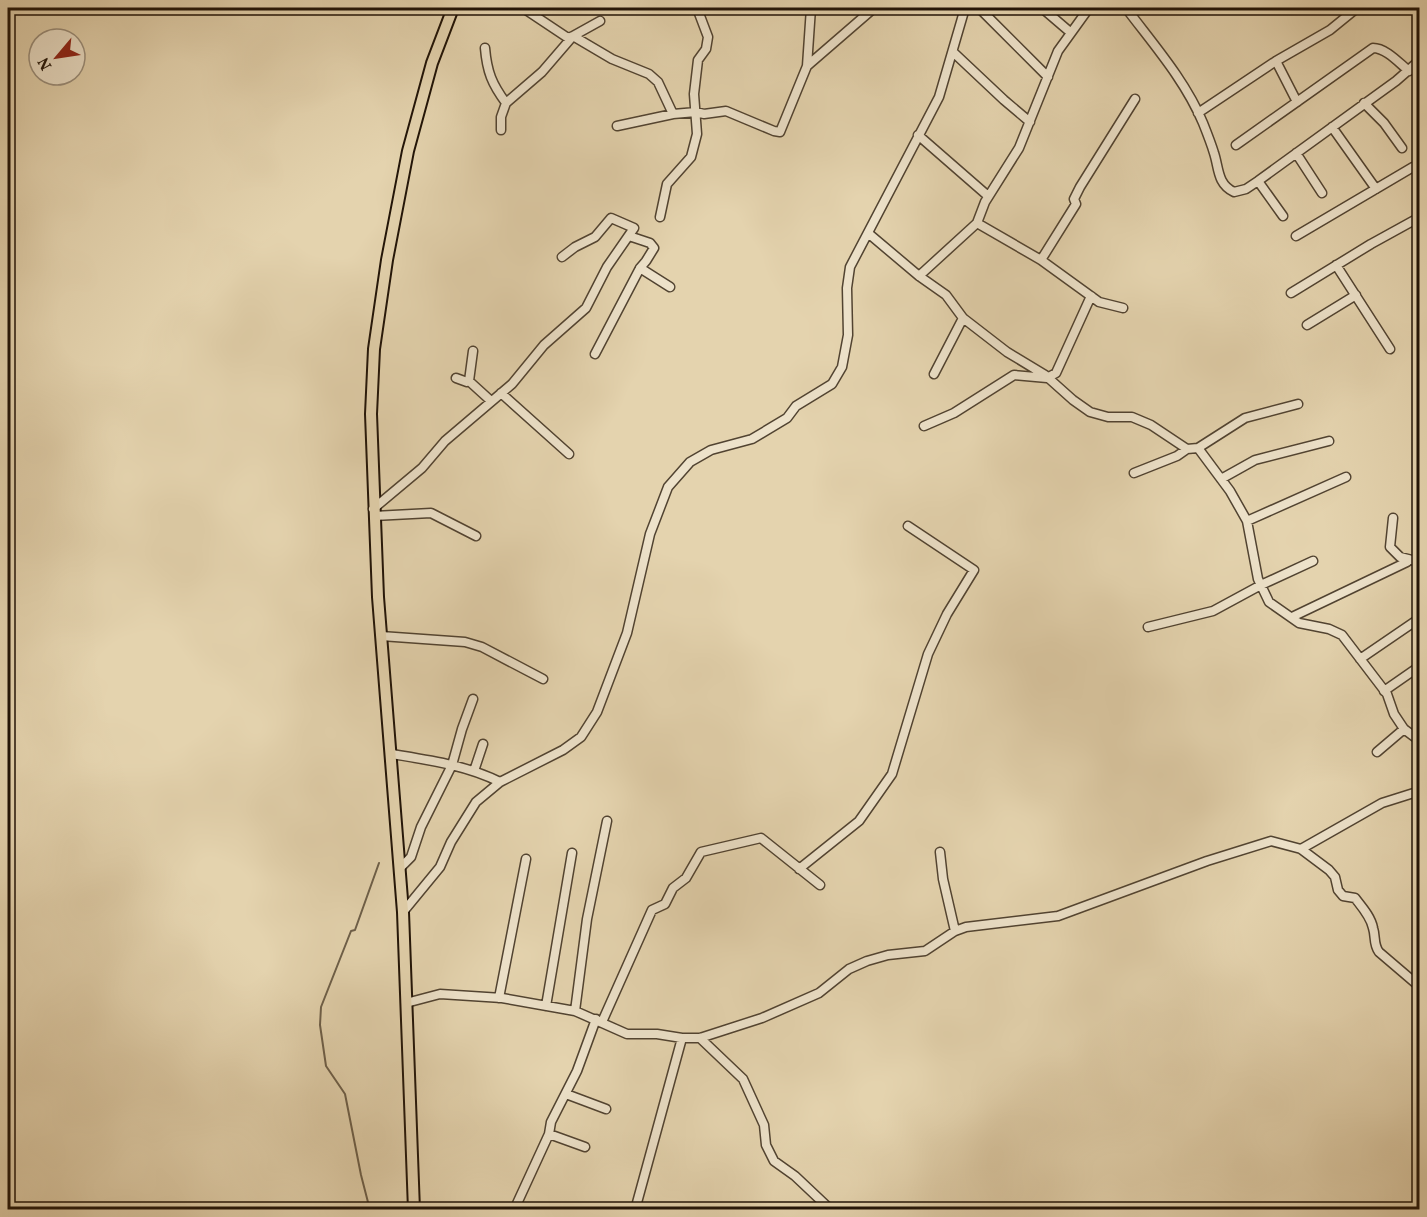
<svg xmlns="http://www.w3.org/2000/svg" width="1427" height="1217" font-family="Vollkorn,serif">
<style>
.lines{fill:none;stroke-linecap:round;stroke-linejoin:round}
.stream{stroke:#6d5f49;stroke-width:2}
.minor-casing{stroke:#514331;stroke-width:11}
.major-casing{stroke:#201307;stroke-width:14}
.minor{stroke:#ede2ca;stroke-width:8}
.major{stroke:#e4d3ae;stroke-width:10}
</style>
<rect width="100%" height="100%" fill="#e4d3ae"/>
<filter id="stains"><feTurbulence type="fractalNoise" baseFrequency=".00333" numOctaves="4"/><feColorMatrix values="0 0 0 0 .2 0 0 0 0 .09 0 0 0 0 .02 0 0 0 .5 -.17"/></filter>
<radialGradient id="worn" r=".72"><stop offset=".6" stop-color="#630" stop-opacity="0"/><stop offset="1" stop-color="#630" stop-opacity=".3"/></radialGradient>
<g class="lines">
<path class="stream" d="M370,1210L361,1175L345,1094L326,1066L320,1025L321,1007L351,931L355,930L379,863"/>
<g class="minor-casing">
<path id="minor" d="M523,8L568,38L573,36L612,59L649,74L658,82L673,114
M979,8L1048,77
M1042,8L1070,32
M1126,8C1153,44 1185,80 1203,123C1207,133 1211,143 1214,153C1219,168 1217,184 1234,192L1246,189L1258,181L1396,81L1420,60
M485,48C487,72 492,84 506,103
M953,52L1004,100L1030,122
M1276,61L1297,102
M807,66L874,8
M1364,103L1384,123L1402,148
M1198,113L1276,61L1330,30L1357,8
M617,126L673,114L696,112L704,114L726,111L774,131L780,132L807,66L811,8
M1332,127L1376,189
M501,130V117L506,103L542,72L573,36L600,21
M918,135L988,196
M1236,145L1373,48C1386,48 1399,63 1409,71
M1296,153L1322,193
M1258,181L1283,216
M660,217L667,184L691,157L697,134L694,94L698,60L706,49L708,37L697,8
M977,223L1041,260L1099,302L1123,308
M868,233L919,276L946,295L963,318L1007,352L1045,375L1073,400L1090,412L1108,417H1132L1151,425L1187,449
M1296,236L1413,167
M1041,260L1076,204L1074,199L1080,187L1135,99
M1336,265L1390,349
M640,268L670,287
M919,276L977,223L985,202L1019,148L1058,51L1089,8
M1291,293L1371,244L1420,217
M1307,325L1356,295
M595,354L640,268L646,261L654,248L650,243L629,236
M934,374L963,318
M456,378L467,382L469,381L491,401
M469,381L473,351
M501,393L569,454
M924,426L954,413L1014,375L1047,378L1056,373L1091,296
M1198,448L1230,491L1247,521L1258,579L1269,602L1299,623L1329,629L1342,635L1387,694L1394,714L1404,729L1420,741
M1134,473L1177,456L1187,449L1198,448L1245,418L1298,404
M1221,479L1255,460L1329,441
M373,509L422,468L445,441L512,384L544,345L586,308L607,267L634,228L611,218L595,237L575,247L562,257
M374,516L431,513L476,536
M1393,518L1390,547L1400,557L1408,559
M1247,521L1346,477
M1292,617L1407,562L1408,559L1420,562
M1148,627L1213,611L1261,585L1313,561
M381,636L465,642L482,647L543,679
M1360,659L1420,618
M1384,691L1420,666
M1377,752L1404,729
M392,754C428,760 466,765 500,782
M474,771L483,744
M1301,849L1382,803L1420,791
M940,852L943,879L955,931
M400,868L411,857L421,827L452,765L462,729L473,699
M799,869L859,821L892,774L928,654L947,614L974,570L908,526
M403,912L440,867L451,842L476,802L500,782L563,750L581,737L597,712L627,633L650,534L668,487L690,462L711,450L752,439L787,418L796,406L832,384L842,367L848,335L847,288L850,267L939,97L965,8
M499,998L526,859
M406,1003L440,994L502,998L575,1011L627,1034H657L682,1038H700L762,1018L819,993L849,969L867,961L888,955L925,951L955,931L966,927L1058,916L1207,861L1271,841L1301,849L1329,870L1335,877L1338,890L1343,896L1355,898C1362,907 1371,917 1373,928C1376,937 1373,944 1379,952L1420,987
M546,1006L572,853
M575,1011L587,919L607,821
M602,1022L652,910L665,904L673,888L686,878L701,852L761,838L820,885
M700,1038L743,1079L764,1125L766,1145L774,1161L795,1176L831,1210
M566,1094L606,1109
M549,1134L585,1147
M514,1210L549,1134L551,1122L577,1071L596,1019
M635,1210L682,1038"/>
</g>
<g class="major-casing">
<path id="major" d="M414,1210L403,912L378,597L371,414L374,349L387,260L408,151L432,63L453,8"/>
</g>
<use href="#minor" class="minor"/>
<use href="#major" class="major"/>
</g>
<rect width="1427" height="1217" fill="none" stroke="#e4d3ae" stroke-width="30"/>
<rect x="9" y="9" width="1409" height="1199" fill="none" stroke="#201307" stroke-width="3"/>
<rect x="15" y="15" width="1397" height="1187" fill="none" stroke="#201307" stroke-width="1.5"/>
<g transform="translate(57 57) rotate(241)"><circle r="28" fill="#ede2ca" stroke="#9b8f7c" stroke-width="1.5"/>
<path d="M0-4.5L10 22L0 15L-10 22Z" fill="#8f2418"/>
<text y="-9" font-size="16" font-weight="bold" text-anchor="middle" fill="#201307">N</text>
</g>
<rect width="100%" height="100%" filter="url(#stains)"/>
<rect width="100%" height="100%" fill="url(#worn)"/>
</svg>
